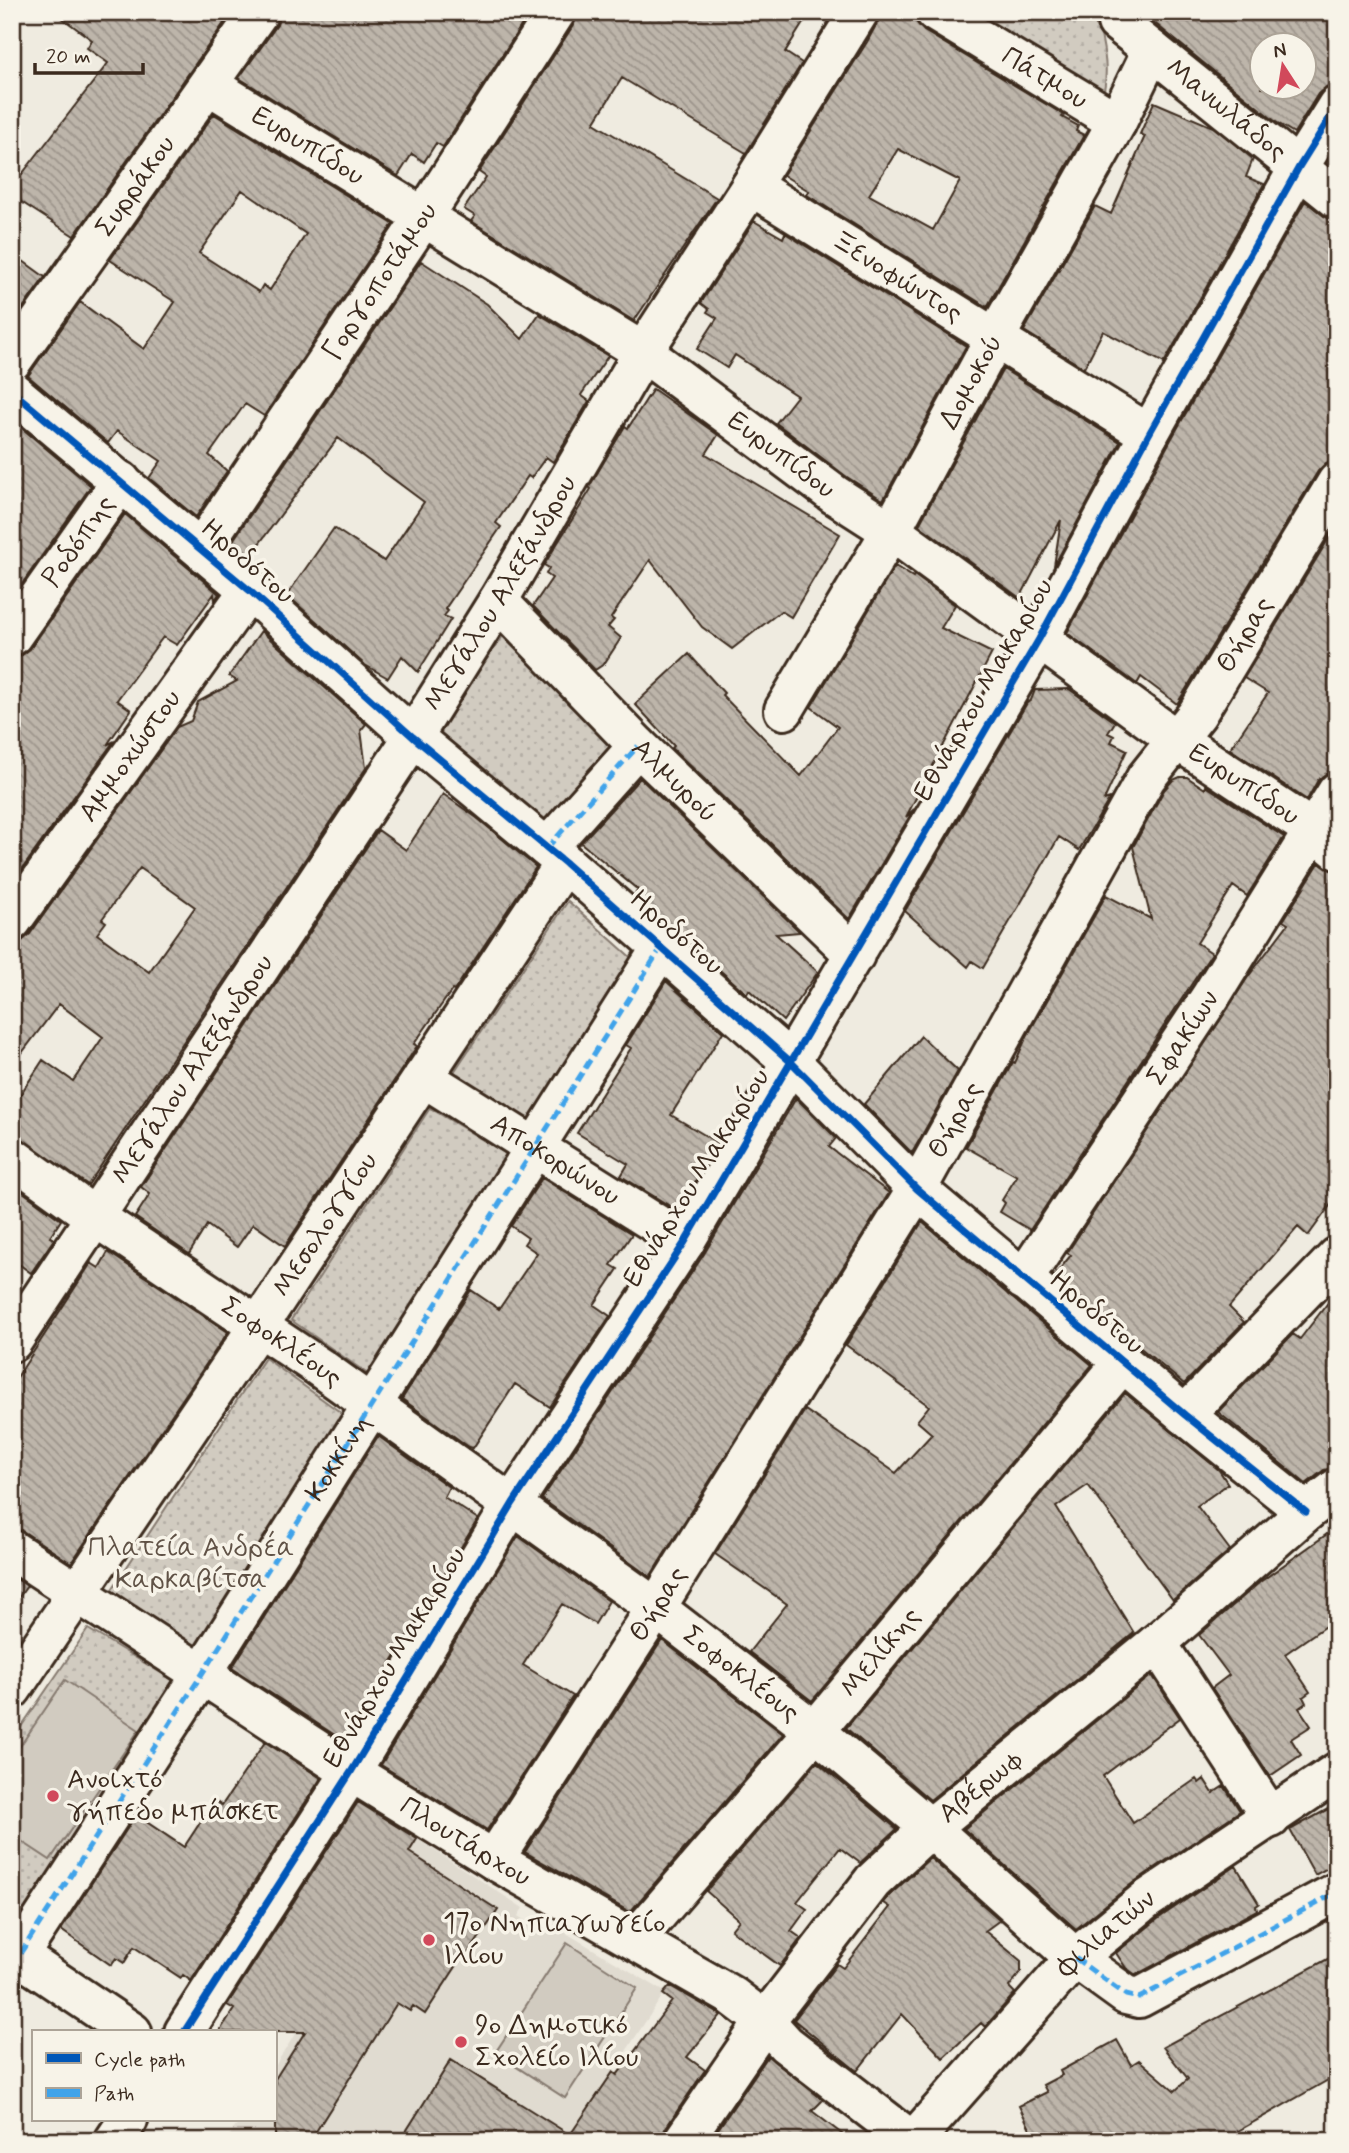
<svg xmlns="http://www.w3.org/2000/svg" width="1349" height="2153" font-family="Mynerve,sans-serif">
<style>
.built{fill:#e0dbd0}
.park{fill:url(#park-dots);stroke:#867a6f;stroke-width:2}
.pitch{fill:#d1cbc0;stroke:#867a6f;stroke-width:2}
.building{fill:url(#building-back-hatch);stroke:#3b2a1e;stroke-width:2;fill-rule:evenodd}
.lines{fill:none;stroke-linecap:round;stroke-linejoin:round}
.minor-casing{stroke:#3b2a1e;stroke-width:44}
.minor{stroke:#f7f3e8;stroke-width:38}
.quiet{stroke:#3fa3ea;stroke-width:5;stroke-dasharray:10 5;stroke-linecap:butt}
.cycleway-casing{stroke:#f7f3e8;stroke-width:11}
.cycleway{stroke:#0057b8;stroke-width:7}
.poi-dot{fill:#d1495b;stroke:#f7f3e8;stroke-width:2.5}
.labels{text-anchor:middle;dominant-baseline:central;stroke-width:7;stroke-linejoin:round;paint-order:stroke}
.street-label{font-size:28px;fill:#3b2a1e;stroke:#f7f3e8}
.park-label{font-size:28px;fill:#605246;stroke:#f7f3e8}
.poi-label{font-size:28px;fill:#3b2a1e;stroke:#f7f3e8;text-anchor:start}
</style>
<defs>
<pattern id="park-dots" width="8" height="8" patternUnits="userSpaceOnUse" patternTransform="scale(1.75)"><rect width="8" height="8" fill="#d1cbc0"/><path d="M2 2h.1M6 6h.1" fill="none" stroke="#b4aea5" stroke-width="1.8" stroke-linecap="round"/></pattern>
<pattern id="building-back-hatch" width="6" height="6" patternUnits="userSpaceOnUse" patternTransform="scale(1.75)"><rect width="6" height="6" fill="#bdb5aa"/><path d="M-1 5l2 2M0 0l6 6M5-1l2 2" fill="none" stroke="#9b938a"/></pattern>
</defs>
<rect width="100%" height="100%" fill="#efebe0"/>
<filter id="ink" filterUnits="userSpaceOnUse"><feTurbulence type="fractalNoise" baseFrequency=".0143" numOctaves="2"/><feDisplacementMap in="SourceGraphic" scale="14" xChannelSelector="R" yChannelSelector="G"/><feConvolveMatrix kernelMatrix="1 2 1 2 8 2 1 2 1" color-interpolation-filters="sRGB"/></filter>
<g filter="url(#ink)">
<path class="built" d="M417,1839L523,1908L518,1916L536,1928L541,1918L665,1992L567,2141H226L240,2120H275V2066Z"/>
<path class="park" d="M963,12H1096C1102,42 1111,68 1102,98Z
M507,630L622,747L551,830L438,730Z
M568,901L636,962L533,1122L452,1075Z
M430,1108L511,1157L372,1377L291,1320Z
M265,1358L347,1417L200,1650L111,1591Z
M88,1629L181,1685L12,1938V1740Z"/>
<path class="pitch" d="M65,1680L139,1730L50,1860L12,1835V1758Z
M567,1943L637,1988L565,2098L495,2053Z"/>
<path class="building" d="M54,12H224L229,16L74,236L12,196V187L108,63L87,48L92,40Z
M281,12H530L443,147L436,143L424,162L412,154L398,176L239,78L277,25Z
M578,12H810L785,52L802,63L746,153L622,78L594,123L717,198L634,321L471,221L475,216L464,209L486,177L479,172L574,24Z
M883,12H908L924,31L1064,115L1062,117L1078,126L1076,131L1084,135L987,307L807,195L809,191L783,175L867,42ZM898,149L960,181L933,230L869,195Z
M1141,12H1337V79L1333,85L1326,87L1318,94L1294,133L1276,122ZM1262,46H1304V88H1262Z
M1154,102L1213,127L1253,159L1246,177L1264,184L1164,363L1103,331L1084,368L1024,331L1095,206L1111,214L1145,136L1140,134Z
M214,114L393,224L264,416L245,404L209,455L227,471L196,517L149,478L161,461L117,431L108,443L28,376L80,302L144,349L175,302L110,260ZM242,190L306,234L270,290L263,285L259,292L199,253Z
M1305,201L1324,216L1337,220V460L1326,463L1318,471L1177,704L1141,677L1137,684L1067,633L1168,445Z
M754,221L783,238L785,233L966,346L883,500L847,477L776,423L797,396L735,355L727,368L697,349L717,318L707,312L709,309L701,303Z
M12,253L45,277L12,323Z
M421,261L487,304L522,339L539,314L608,356L581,395L589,401L553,462L546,457L531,478L528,476L496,523L501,527L445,609L448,611L444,616L451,619L418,672L402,656L388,678L365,665L287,595L334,528L384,561L424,502L338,438L247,560L230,545Z
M1003,369L1120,442L1054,566L1061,520L1020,598L919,525Z
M653,389L718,435L706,454L840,534L791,617L781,611L732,649L702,627L650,560L611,618L614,620L608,627L621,638L604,664L595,670L533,606L552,578L546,574L549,568L544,565L591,489L589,487L625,426L628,428Z
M12,420L91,486L12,598Z
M125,514L219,594L215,600L214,594L177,645L163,637L117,700L131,710L107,745L114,741L12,883V657L22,655L30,649Z
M1337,525V759L1328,772L1318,780L1307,800L1230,749L1268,693L1244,678Z
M895,566L913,577L914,575L955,605L941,628L992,653L906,817L914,809L849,919L672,748L674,746L635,704L689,654L724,693L722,695L801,776L838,727L811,707Z
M261,631L366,724L361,730L366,768L88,1185L18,1137L20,1134L12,1129V1107L43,1060L73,1081L103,1037L59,1004L12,1066V942L22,941L30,934L177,727L191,721L198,702L237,681L229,676ZM140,868L195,907L149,972L97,934L106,922L102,919Z
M1069,689L1115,722L1108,733L1114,736L1111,742L1127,750L1104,800L1110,798L1079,850L1059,837L983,968L972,961L968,967L905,911L1027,703L1031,700L1035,690Z
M1180,777H1187L1205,789L1206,786L1284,837L1247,896L1233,886L1197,943L1212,953L1030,1230L1000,1212L1005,1203L1002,1200L1017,1176L966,1147L1013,1062L1015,1063L1026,1038L1106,895L1151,919L1133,847L1164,790L1173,780Z
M640,778L800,932L776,934L818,972L783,1021L749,990L747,994L665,922L635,894L638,890L581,843Z
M443,794L477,818L536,867L454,991L452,990L414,1044L417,1046L285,1246L253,1224L237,1247L207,1225L189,1254L135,1217L150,1194L141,1187L378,830L406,850Z
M1319,863L1337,873V1196L1308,1236L1298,1227L1229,1307L1244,1322L1184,1384L1054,1276L1071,1255L1067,1253L1248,977L1288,924L1283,921Z
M666,981L723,1032L671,1115L718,1143L678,1211L621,1176L628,1164L577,1133L631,1048L626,1045Z
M921,1036L958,1071L912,1153L864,1104Z
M796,1098L836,1138L829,1147L889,1193L650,1577L542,1499L704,1254Z
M542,1178L632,1234L611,1265L618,1269L594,1305L610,1316L550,1407L515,1384L473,1448L469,1447L402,1399L471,1290L499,1309L537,1253L524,1244L528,1238L511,1226Z
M12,1184L61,1220L50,1237L54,1239L31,1273L12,1259Z
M922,1222L1092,1365L812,1701L749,1652L787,1604L715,1554L805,1410L896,1473L932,1434L917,1421L929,1406L846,1345Z
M108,1252L228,1332L71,1563L24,1532L12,1528V1385L91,1263L99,1268Z
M1337,1291V1467L1324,1470L1306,1484L1218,1412L1293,1334L1300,1339Z
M1125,1393L1219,1470L1228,1484L1197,1506L1230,1550L1173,1600L1088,1485L1056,1507L1134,1633L930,1800L846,1728Z
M378,1436L449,1487L444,1497L478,1519L344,1741L232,1668Z
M1337,1527V1618L1285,1654L1310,1692L1303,1697L1306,1703L1299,1708L1311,1726L1291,1739L1301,1755L1270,1776L1212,1688L1229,1675L1199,1635L1260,1582Z
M518,1536L609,1601L595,1624L562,1604L523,1665L573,1696L487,1830L381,1765Z
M12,1576L27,1586L12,1607Z
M662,1640L783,1734L630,1912L525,1852Z
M1152,1675L1180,1718L1103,1776L1133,1823L1196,1779L1199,1783L1204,1779L1213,1793L1224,1786L1240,1811L1134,1882L1076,1929L964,1829Z
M265,1742L321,1778L191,1981L183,1975L181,1978L134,1947L124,1963L116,1958L111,1965L61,1930L136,1815L184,1847L215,1800L222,1805Z
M817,1762L897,1829L860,1863L840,1848L797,1902L807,1909L791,1931L801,1938L780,1966L731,1930L739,1920L706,1891Z
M358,1802L417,1839L409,1852L498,1910L468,1954L465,1953L425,2014L413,2006L410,2011L397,2003L310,2141H275V2079L305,2032H219L234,2009L227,2005Z
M1337,1804V1863L1315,1875L1290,1830Z
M930,1858L1000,1920L985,1931L1021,1961V1972L1009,1987L1015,1993L985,2027L981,2023L943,2058L902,2014L857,2071L794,2020L837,1964L843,1968L890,1907L884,1903L889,1896Z
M1236,1866L1259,1904L1256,1906L1257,1910L1136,1975L1126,1968L1116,1953L1159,1918Z
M1337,1954V2075L1238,2131L1244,2141H1036L1019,2106L1047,2092L1043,2085L1062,2075L1060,2071L1117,2040L1131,2065L1139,2060L1175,2091L1188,2079L1163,2047Z
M670,1986L721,2015L687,2057L705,2070L665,2129L661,2141H400L451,2060L570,2135L613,2072L617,2075L672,2001L663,1994Z
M768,2056L823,2100L812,2111L851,2141H710Z"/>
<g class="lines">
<g class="minor-casing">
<g id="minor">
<path id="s1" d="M935,12L1117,122"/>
<path id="s2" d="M1117,12V22L1337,199"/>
<path id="s3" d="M209,85L643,352L835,495L891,531L1177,740L1313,830L1337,850"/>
<path id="s4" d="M751,186L1149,434"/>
<path id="s5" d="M12,361L259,12"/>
<path d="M12,391L249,590L413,737L565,863L792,1063L917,1189L1185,1415L1306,1512"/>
<path id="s6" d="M201,549L423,218L556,12"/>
<path id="s7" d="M498,601L638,746L855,955"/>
<path id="s8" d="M12,636L121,481"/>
<path id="s9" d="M784,710L891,531L995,338L1117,122L1152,50"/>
<path d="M547,848L638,746"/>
<path id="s10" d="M12,921L249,590"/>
<path id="s11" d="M423,1077L685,1242"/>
<path id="s12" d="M12,1157L95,1217L319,1367L656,1608L815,1731L930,1828L1075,1958L1126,1995L1139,1998L1337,1892"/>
<path id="s13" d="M1023,1280L1211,996L1337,792"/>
<path id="s14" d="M12,1342L413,737L498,601L643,352L751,186L859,12"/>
<path d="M1185,1415L1337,1257"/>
<path id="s15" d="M12,1550L351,1772L494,1860L732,1996L765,2021L786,2044L912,2141"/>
<path d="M1157,1643L1271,1818"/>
<path id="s16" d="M12,1689L259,1325L565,863"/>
<path id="s17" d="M494,1860L656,1608L917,1189L1146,778L1197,714L1337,482"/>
<path id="s18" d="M635,1940L815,1731L1123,1362"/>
<path d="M19,1956L132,2032"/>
<path d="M12,1966L202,1674L661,948"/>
<path d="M184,2032L351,1772L513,1503L685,1242L1039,639L1149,434L1299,167L1337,106"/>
<path d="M114,2141L128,2120"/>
<path id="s19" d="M683,2141L765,2021L873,1881L930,1828L1157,1643L1306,1512L1337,1488"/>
<path id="s20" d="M913,2141L1075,1958L1146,1900L1337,1772"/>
</g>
</g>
<use href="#minor" class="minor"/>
<g class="quiet">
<path d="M845,12L855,18"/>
<path d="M547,848L638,746"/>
<path d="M1075,1958L1126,1995L1139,1998L1337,1892"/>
<path id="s21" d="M12,1966L202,1674L661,948"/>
</g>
<g class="cycleway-casing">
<path id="cycleway" d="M12,391L249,590L413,737L565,863L792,1063L917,1189L1185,1415L1306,1512
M184,2032L351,1772L513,1503L685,1242L1039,639L1149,434L1299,167L1337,106"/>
</g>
<use href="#cycleway" class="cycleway"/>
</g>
</g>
<g class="poi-dot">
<circle cx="53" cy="1796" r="7"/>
<circle cx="429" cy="1940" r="7"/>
<circle cx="461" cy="2042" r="7"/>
</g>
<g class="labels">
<g class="street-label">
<text stroke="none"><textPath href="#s1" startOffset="128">Πάτμου</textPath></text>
<text stroke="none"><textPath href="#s2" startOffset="150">Μανωλάδος</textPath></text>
<text stroke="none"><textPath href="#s3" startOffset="116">Ευρυπίδου</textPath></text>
<text stroke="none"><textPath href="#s5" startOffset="214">Συρράκου</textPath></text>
<text stroke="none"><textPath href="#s4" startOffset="172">Ξενοφώντος</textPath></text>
<text stroke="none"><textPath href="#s6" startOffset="322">Γοργοποτάμου</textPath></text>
<text stroke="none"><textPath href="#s9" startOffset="378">Δομοκού</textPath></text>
<text stroke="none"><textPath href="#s3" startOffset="682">Ευρυπίδου</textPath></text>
<text stroke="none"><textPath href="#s8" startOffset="116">Ροδόπης</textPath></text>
<text transform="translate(247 562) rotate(41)">Ηροδότου</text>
<text stroke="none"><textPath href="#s14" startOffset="894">Μεγάλου Αλεξάνδρου</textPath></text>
<text stroke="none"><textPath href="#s17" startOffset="1438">Θήρας</textPath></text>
<text transform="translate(984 690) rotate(-60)">Εθνάρχου Μακαρίου</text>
<text stroke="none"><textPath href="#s10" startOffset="203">Αμμοχώστου</textPath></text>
<text stroke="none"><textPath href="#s7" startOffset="252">Αλμυρού</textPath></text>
<text stroke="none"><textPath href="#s3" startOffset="1250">Ευρυπίδου</textPath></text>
<text transform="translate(676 933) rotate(41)">Ηροδότου</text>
<text stroke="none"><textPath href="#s13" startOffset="290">Σφακίων</textPath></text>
<text stroke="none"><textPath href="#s14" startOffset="327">Μεγάλου Αλεξάνδρου</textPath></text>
<text stroke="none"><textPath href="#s17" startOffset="872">Θήρας</textPath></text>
<text stroke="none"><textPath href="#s11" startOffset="156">Αποκορώνου</textPath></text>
<text transform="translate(697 1178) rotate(-58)">Εθνάρχου Μακαρίου</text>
<text stroke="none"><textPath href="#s16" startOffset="560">Μεσολογγίου</textPath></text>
<text transform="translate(1096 1313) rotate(40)">Ηροδότου</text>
<text stroke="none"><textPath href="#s12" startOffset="327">Σοφοκλέους</textPath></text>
<text stroke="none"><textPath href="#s21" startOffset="604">Κοκκίνη</textPath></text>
<text stroke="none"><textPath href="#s17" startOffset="304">Θήρας</textPath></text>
<text stroke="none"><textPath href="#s18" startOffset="378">Μελίκης</textPath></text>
<text transform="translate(395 1658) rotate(-59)">Εθνάρχου Μακαρίου</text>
<text stroke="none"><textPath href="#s12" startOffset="894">Σοφοκλέους</textPath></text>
<text stroke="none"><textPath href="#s19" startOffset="466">Αβέρωφ</textPath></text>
<text stroke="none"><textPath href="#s15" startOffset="539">Πλουτάρχου</textPath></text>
<text stroke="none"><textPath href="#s20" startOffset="284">Φιλιατών</textPath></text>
</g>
<g class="park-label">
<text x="191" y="1548">Πλατεία Ανδρέα<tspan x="191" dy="32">Καρκαβίτσα</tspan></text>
</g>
<g class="poi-label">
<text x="67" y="1780">Ανοιχτό<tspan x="67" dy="32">γήπεδο μπάσκετ</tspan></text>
<text x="443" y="1924">17ο Νηπιαγωγείο<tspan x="443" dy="32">Ιλίου</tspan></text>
<text x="475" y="2026">9ο Δημοτικό<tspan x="475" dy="32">Σχολείο Ιλίου</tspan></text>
</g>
</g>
<rect width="1349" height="2153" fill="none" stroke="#f7f3e8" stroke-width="42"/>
<rect x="21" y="21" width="1307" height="2111" fill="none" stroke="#3b2a1e" stroke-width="2.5" filter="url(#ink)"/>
<rect x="32" y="2030" width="245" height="91" fill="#f7f3e8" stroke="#aca397" stroke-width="2"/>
<rect x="46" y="2053" width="35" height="10" fill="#0057b8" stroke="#aca397" stroke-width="2"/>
<text x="94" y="2066" font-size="21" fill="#3b2a1e">Cycle path</text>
<rect x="46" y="2088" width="35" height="10" fill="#3fa3ea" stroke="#aca397" stroke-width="2"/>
<text x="94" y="2100" font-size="21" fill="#3b2a1e">Path</text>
<g transform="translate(1283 66) rotate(348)"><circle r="33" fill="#f7f3e8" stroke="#aca397" stroke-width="2"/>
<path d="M0-5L12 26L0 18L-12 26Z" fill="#d1495b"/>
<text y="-10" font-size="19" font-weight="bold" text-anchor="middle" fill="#3b2a1e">N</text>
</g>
<path d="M35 63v10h108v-10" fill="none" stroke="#3b2a1e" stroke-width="3.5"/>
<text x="46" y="63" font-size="21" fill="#3b2a1e" stroke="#f7f3e8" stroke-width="5" paint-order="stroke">20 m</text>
</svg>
